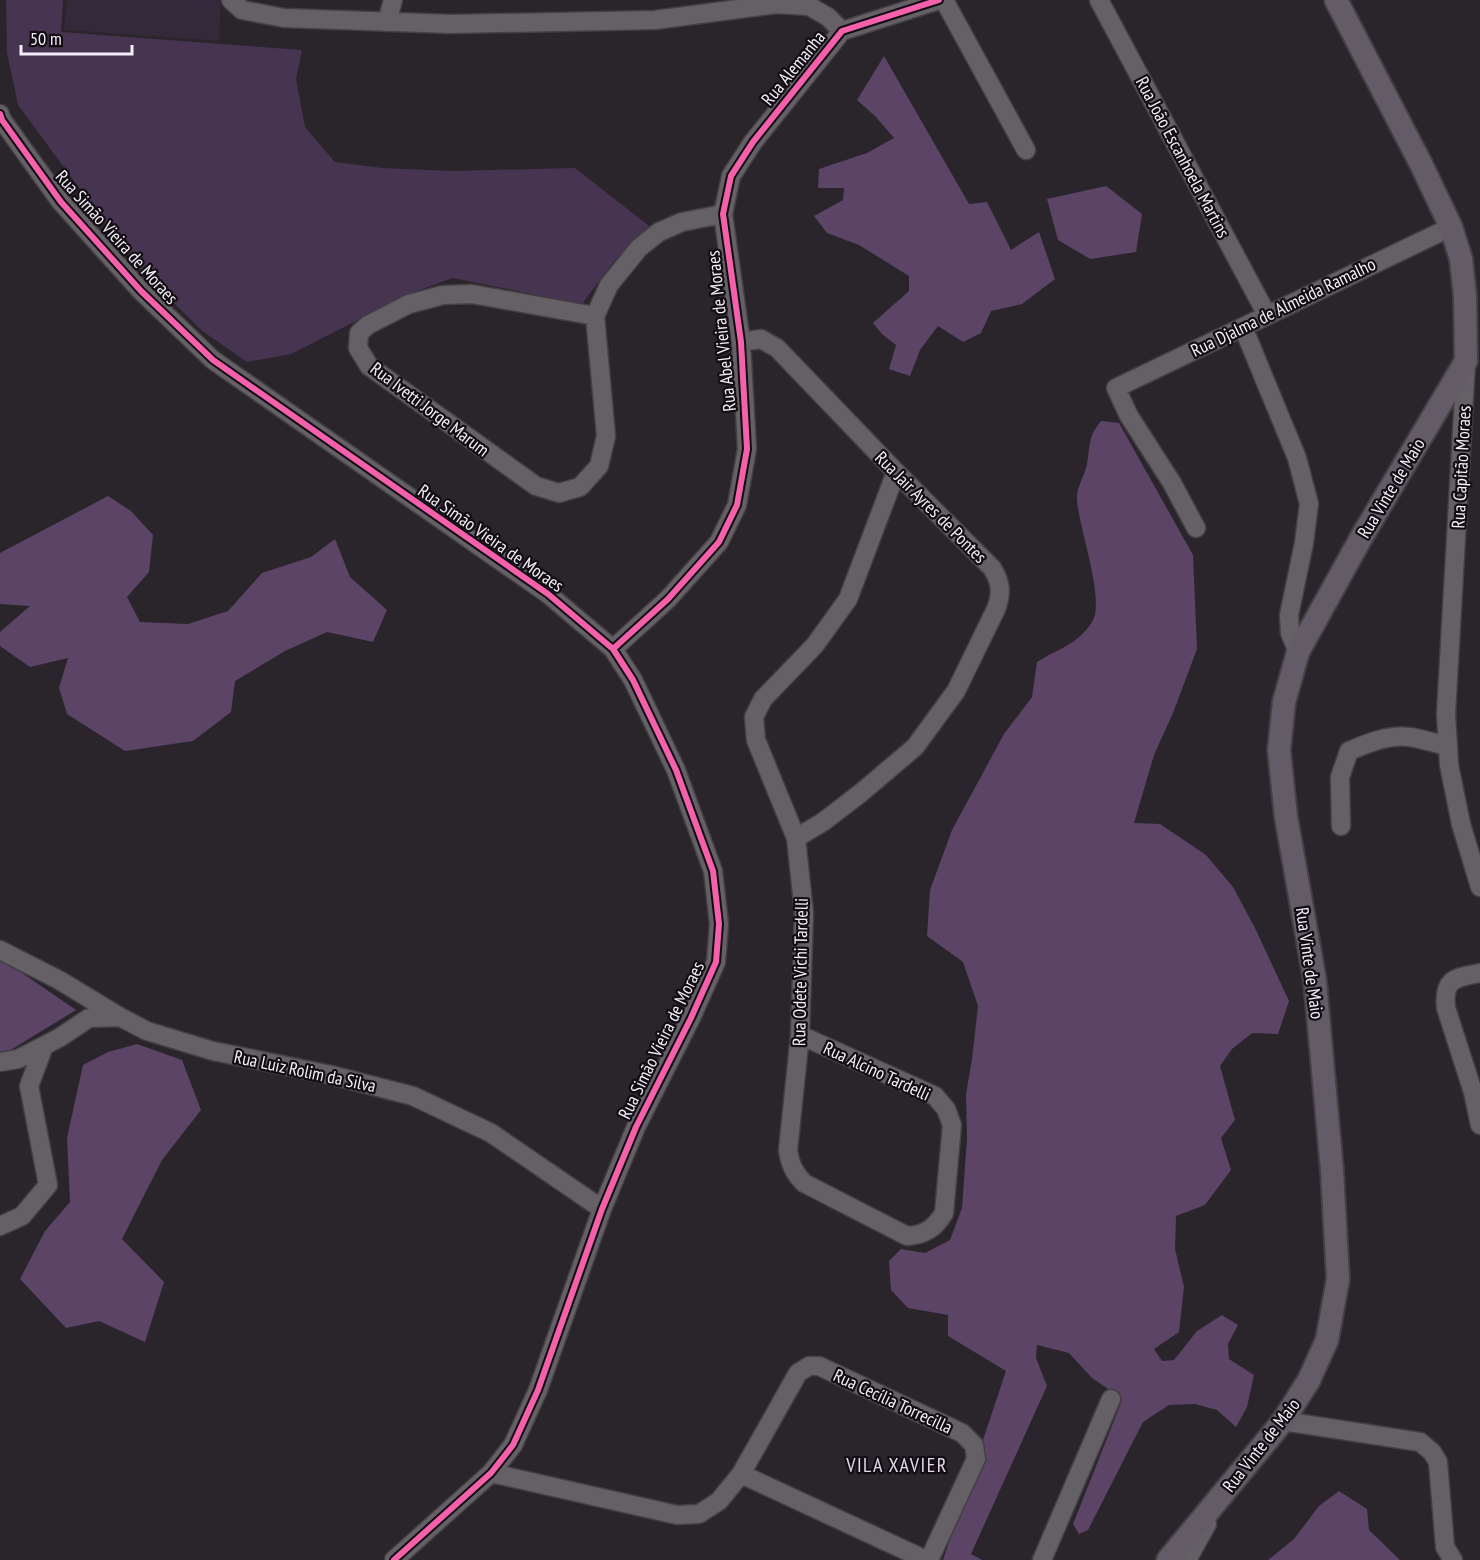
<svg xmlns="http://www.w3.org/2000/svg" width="1480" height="1560" font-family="'PT Sans Narrow',sans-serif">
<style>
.built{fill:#34293a}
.green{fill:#473450}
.forest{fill:#5c4467}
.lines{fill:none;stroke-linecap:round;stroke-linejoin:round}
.minor-casing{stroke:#434044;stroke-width:21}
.major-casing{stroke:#434044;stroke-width:26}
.minor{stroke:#646066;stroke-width:18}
.major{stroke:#635c66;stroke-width:22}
.cycleway-casing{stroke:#110d13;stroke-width:10}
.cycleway{stroke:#f560ab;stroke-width:6}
.labels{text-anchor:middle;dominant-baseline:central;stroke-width:4.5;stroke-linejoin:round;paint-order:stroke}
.street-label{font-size:18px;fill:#f4eff7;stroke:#110d13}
.neighbourhood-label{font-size:20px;letter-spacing:1.5px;fill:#e2d7e7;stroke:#110d13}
</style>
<rect width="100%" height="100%" fill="#29252b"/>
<path class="built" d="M67,0H221L219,41L64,30Z"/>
<path class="green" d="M6,0H63L61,32L302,50L296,79L305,127L335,162L382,168L452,171L575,168L653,229L615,260L582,304L453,278L411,293L291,354L247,362L201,330L136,265L18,105L7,53Z"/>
<path class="forest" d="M884,56L969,204L987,202L1011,250L1039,232L1055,279L1022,304L991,311L981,333L963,342L938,326L920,350L910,376L889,369L896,345L882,334L873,323L909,291V276L859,245L827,233L814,216L843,200L844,188H818L819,169L867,153L894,138L875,116L857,100Z
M1106,186L1142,214L1136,252L1090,259L1058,240L1047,199Z
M1101,421L1119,423L1193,555L1197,649L1173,713L1154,755L1134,823L1160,824L1206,855L1233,887L1255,928L1289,1001L1278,1034L1252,1033L1232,1049L1220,1066L1235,1120L1221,1138L1231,1170L1205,1205L1176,1216L1175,1249L1184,1287L1179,1332L1154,1349L1162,1361L1174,1360L1197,1331L1222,1315L1238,1325L1228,1344L1229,1359L1254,1375L1247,1407L1236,1427L1217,1410L1195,1404L1169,1405L1143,1422L1088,1530L1079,1534L1073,1524L1121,1403L1114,1393L1092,1378L1069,1353L1037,1345L1036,1358L1047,1386L971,1554L982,1560H943L1006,1371L948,1336V1315L908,1308L891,1290L889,1261L901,1249L925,1253L950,1240L962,1208L967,1138L966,1094L972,1059L978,1006L963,962L927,936L930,890L952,830L1004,734L1032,697L1037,662C1058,649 1078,644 1092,622C1106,601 1078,526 1077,499C1076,488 1085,475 1087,464C1091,443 1087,439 1101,421Z
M108,496L131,511L153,535L149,572L127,597L140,622L188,624L228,611L262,573L311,557L335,539L350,577L387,610L373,642L327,632L285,651L235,681L231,712L193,741L125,751L67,714L59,688L68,658L30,667L0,646V632L30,606L0,604V553Z
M0,962L9,964L76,1010L9,1051L0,1052Z
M137,1044L182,1060L201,1110L162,1160L122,1239L164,1282L145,1342L99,1321L66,1328L20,1279L45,1231L70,1202L67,1138L83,1065L108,1052Z
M1339,1491L1367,1509L1369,1530L1400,1560H1268L1294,1539L1319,1506Z"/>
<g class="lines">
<g class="minor-casing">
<path id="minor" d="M231,0L242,10L284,18L451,24L655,20L776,4L809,6L828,17L842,31
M944,0L1026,150
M1099,0L1267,315
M387,22L393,0
M0,114L2,120L61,202L141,291L213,360L548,594L613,649L633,680L676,770L713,871L719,924L716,962L691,1018L636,1127L602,1209L538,1390L513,1445L491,1473L394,1560
M595,316L472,294L443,295L409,304L368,325L359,333L358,348L369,366L536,486L559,493L580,487L599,466L606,436L595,316L609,285L639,248L659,232L682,222L723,214
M1243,327L1297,458L1309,504L1304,543L1289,615L1290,633L1298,652
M741,342L761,339L777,348L896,472L992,568C1001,582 1002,593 996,609L956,691L915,747L862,792L823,822L796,838
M1466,362L1446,714L1449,765L1461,824L1480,887
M1196,528L1172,483L1129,416L1116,388L1451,227
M613,649L668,599L719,542L737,505L747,449L741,342L723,214L731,176L753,142L842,31L939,0
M1341,826L1340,777L1349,751C1368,743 1389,734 1410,737C1422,739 1435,743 1448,746
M0,950L59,980L120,1017L147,1031L213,1051L331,1075L413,1096L491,1133L602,1209
M1480,973C1455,978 1443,978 1446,1008L1473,1092L1480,1125
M800,1035L935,1096L946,1109L952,1125L944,1213C935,1228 925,1235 907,1236L804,1183C794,1173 790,1164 788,1150L800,1035L804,913L796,838L756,740L754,717L763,699L815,645L848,599L896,472
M0,1062L18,1059L59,1038L89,1018L120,1017
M0,1226L22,1216L48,1185L29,1086L44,1046
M1283,1421L1420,1442L1432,1452L1438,1462L1445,1547L1453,1560
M491,1473L677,1515L699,1514L719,1501L741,1474L926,1560
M741,1474L798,1373L809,1366H819L962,1433L974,1445L976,1459L929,1560
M1042,1560L1111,1399
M1187,1560L1207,1524"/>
</g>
<g class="major-casing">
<path id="major" d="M1168,1560L1283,1421L1309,1380L1327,1340L1338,1279L1332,1171L1315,981L1286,817L1279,750L1284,702L1298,652L1361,538L1466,361L1465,296L1461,259L1451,227L1421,164L1336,0"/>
</g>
<use href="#minor" class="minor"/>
<use href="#major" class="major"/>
<g class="cycleway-casing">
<path id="cycleway" d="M0,114L2,120L61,202L141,291L213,360L548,594L613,649L633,680L676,770L713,871L719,924L716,962L691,1018L636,1127L602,1209L538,1390L513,1445L491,1473L394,1560
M613,649L668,599L719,542L737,505L747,449L741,342L723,214L731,176L753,142L842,31L939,0"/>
</g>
<use href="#cycleway" class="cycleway"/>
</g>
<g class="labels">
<g class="street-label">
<text transform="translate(793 68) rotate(-51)">Rua Alemanha</text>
<text transform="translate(1183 157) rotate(62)">Rua João Escanhoela Martins</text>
<text transform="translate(117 237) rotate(48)">Rua Simão Vieira de Moraes</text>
<text transform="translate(1283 307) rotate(-26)">Rua Djalma de Almeida Ramalho</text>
<text transform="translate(721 331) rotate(-96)">Rua Abel Vieira de Moraes</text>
<text transform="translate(430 409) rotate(37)">Rua Ivetti Jorge Marum</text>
<text transform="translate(1461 467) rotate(-87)">Rua Capitão Moraes</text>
<text transform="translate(1391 488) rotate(-59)">Rua Vinte de Maio</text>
<text transform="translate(931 507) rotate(45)">Rua Jair Ayres de Pontes</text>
<text transform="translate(491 538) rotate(35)">Rua Simão Vieira de Moraes</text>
<text transform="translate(1310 963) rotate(82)">Rua Vinte de Maio</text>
<text transform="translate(800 972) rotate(-89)">Rua Odete Vichi Tardelli</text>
<text transform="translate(661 1040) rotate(-64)">Rua Simão Vieira de Moraes</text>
<text transform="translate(305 1071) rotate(12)">Rua Luiz Rolim da Silva</text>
<text transform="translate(877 1071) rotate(25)">Rua Alcino Tardelli</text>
<text transform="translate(893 1401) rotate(25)">Rua Cecília Torrecilla</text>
<text transform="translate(1261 1445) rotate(-52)">Rua Vinte de Maio</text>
</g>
<g class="neighbourhood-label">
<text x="897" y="1465">VILA XAVIER</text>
</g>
</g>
<path d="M21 45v9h111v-9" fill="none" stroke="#f4eff7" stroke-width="3"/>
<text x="30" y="45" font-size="18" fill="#f4eff7" stroke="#110d13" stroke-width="4.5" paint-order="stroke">50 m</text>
</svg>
